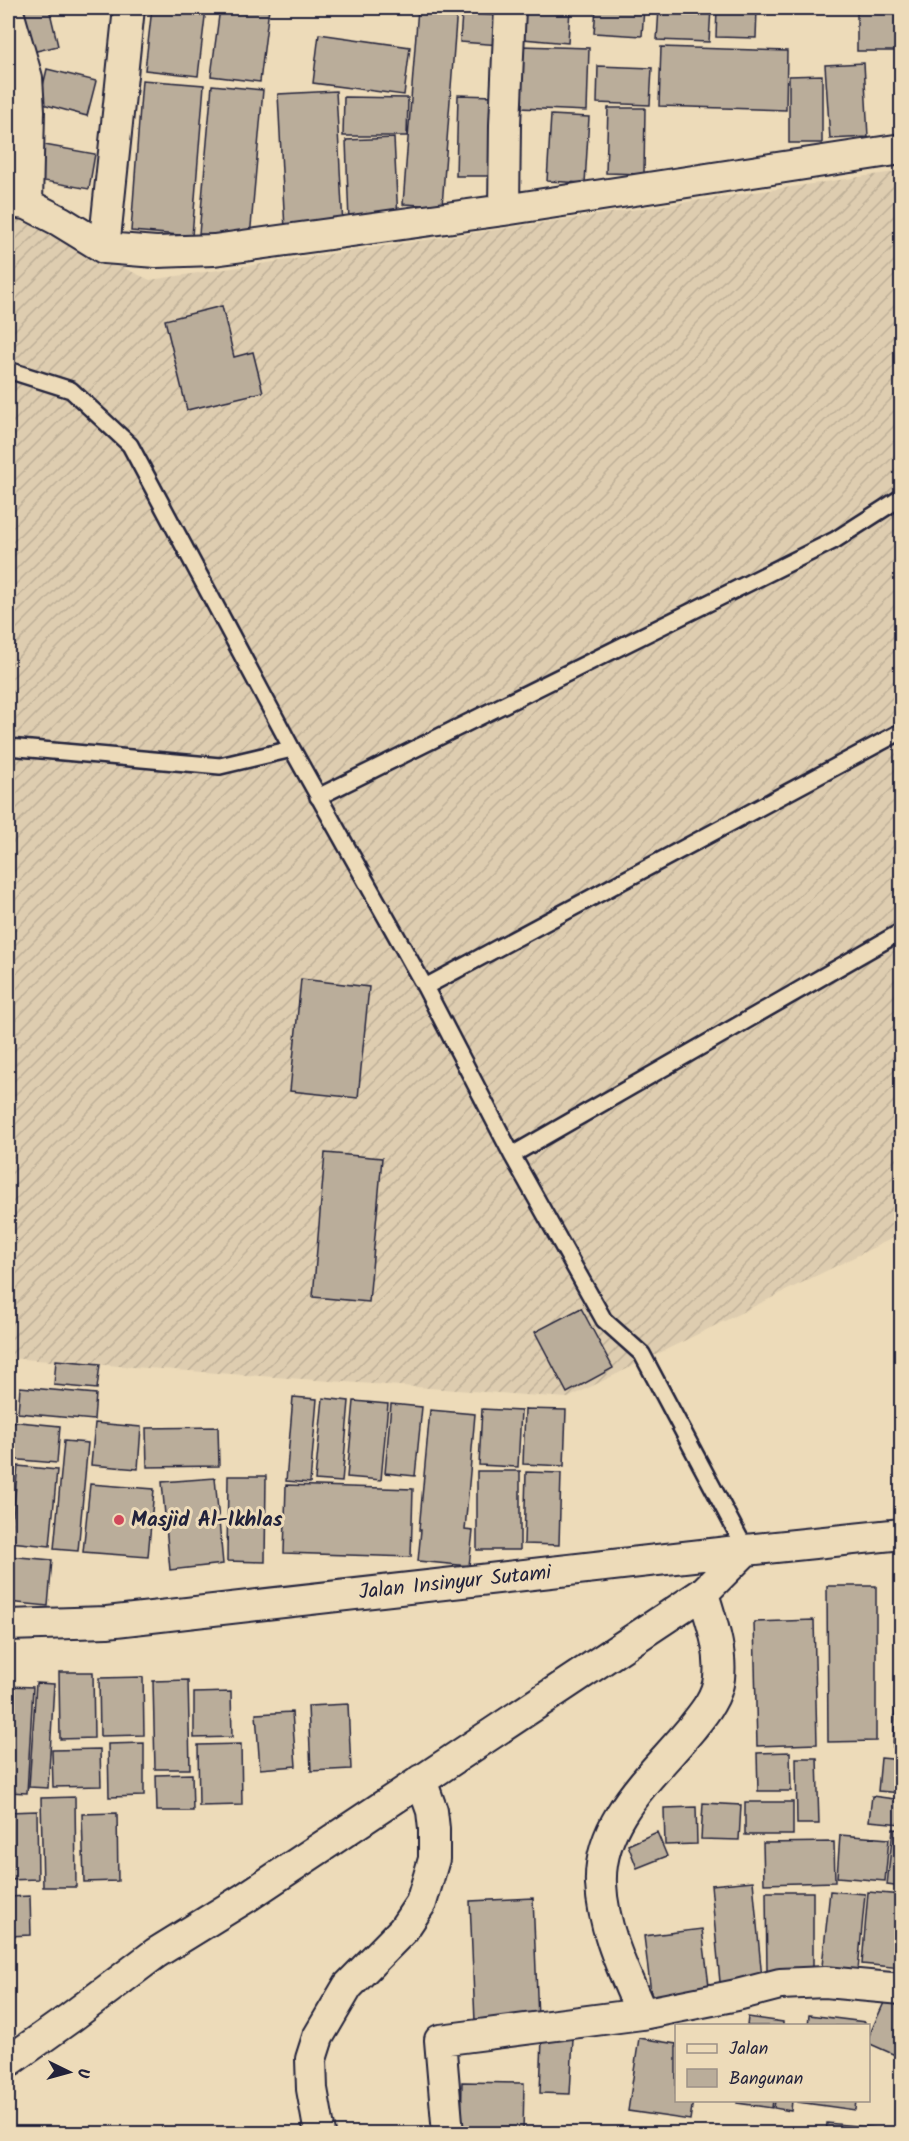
<svg xmlns="http://www.w3.org/2000/svg" width="909" height="2141" font-family="Kalam,sans-serif">
<style>
.industrial{fill:url(#industrial-furrows)}
.building{fill:#baad9a;stroke:#22223b;stroke-width:1.5}
.lines{fill:none;stroke-linecap:round;stroke-linejoin:round}
.service-casing{stroke:#22223b;stroke-width:20}
.minor-casing{stroke:#22223b;stroke-width:34}
.service{stroke:#eddbb9;stroke-width:15}
.minor{stroke:#eddbb9;stroke-width:30}
.poi-dot{fill:#d1495b;stroke:#eddbb9;stroke-width:2}
.labels{text-anchor:middle;dominant-baseline:central;stroke-width:6;stroke-linejoin:round;paint-order:stroke}
.poi-label{font-size:21px;font-weight:bold;fill:#22223b;stroke:#eddbb9;text-anchor:start}
.street-label{font-size:21px;fill:#22223b;stroke:#eddbb9}
</style>
<defs>
<pattern id="industrial-furrows" width="10" height="10" patternUnits="userSpaceOnUse" patternTransform="scale(1.5)"><rect width="10" height="10" fill="#decdb0"/><path d="M-1 1l2-2M0 10L10 0M9 11l2-2" fill="none" stroke="#beb098"/></pattern>
</defs>
<rect width="100%" height="100%" fill="#eddbb9"/>
<filter id="ink" filterUnits="userSpaceOnUse"><feTurbulence type="fractalNoise" baseFrequency=".0167" numOctaves="2"/><feDisplacementMap in="SourceGraphic" scale="12" xChannelSelector="R" yChannelSelector="G"/><feConvolveMatrix kernelMatrix="1 2 1 2 8 2 1 2 1" color-interpolation-filters="sRGB"/></filter>
<g filter="url(#ink)">
<path class="industrial" d="M901,171V1234L568,1398L8,1358V219L19,220L150,280Z"/>
<path class="building" d="M17,8H49L58,46L28,53Z
M152,8H206L198,76L145,70Z
M220,8H269L260,82L211,76Z
M418,8H457L442,206L403,204Z
M526,8H570L568,43L523,39Z
M596,8H644L642,36L594,33Z
M659,8H711L709,42L657,40Z
M717,8H757L756,38L716,37Z
M857,8H902V51H857Z
M462,13L503,16L501,45L460,42Z
M319,34L410,47L404,95L313,83Z
M520,46L589,48L587,111L519,108Z
M661,47L787,51L786,110L659,106Z
M864,63L868,137L830,139L825,65Z
M598,66L652,68L650,105L597,103Z
M47,69L96,81L87,116L39,103Z
M822,75V143H789V76Z
M142,80L204,85L192,236L131,231Z
M212,85L263,90L250,238L199,234Z
M336,91L343,227L285,230L278,94Z
M458,95L496,96L494,176H456Z
M344,97L408,98L407,136H343Z
M608,108H645L644,174L606,173Z
M551,115L589,117L585,183L547,181Z
M394,138L398,220L349,222L346,140Z
M39,144L95,154L89,189L33,179Z
M222,306L234,357L253,352L263,392L187,410L165,320Z
M301,979L369,987L358,1098L290,1091Z
M325,1153L382,1158L369,1302L313,1297Z
M581,1308L613,1368L567,1393L535,1332Z
M56,1360L100,1364L97,1389L54,1385Z
M20,1387L96,1394L94,1420L18,1413Z
M293,1397L317,1399L310,1483L286,1481Z
M323,1398L349,1401L342,1482L315,1480Z
M354,1401L388,1404L381,1480L347,1477Z
M391,1404L422,1407L415,1476L385,1473Z
M482,1409L521,1411L518,1467L479,1465Z
M525,1409L566,1410L564,1466L523,1464Z
M430,1410L475,1414L465,1530L473,1531L469,1566L418,1561L421,1530H419Z
M9,1421L60,1426L57,1463L8,1459Z
M95,1423L141,1427L138,1469L91,1465Z
M218,1427L219,1466L147,1467L146,1428Z
M64,1441L88,1443L78,1551L54,1549Z
M18,1466L57,1470L50,1546L10,1542Z
M477,1471H520V1550H477Z
M526,1472L561,1473L559,1545L524,1544Z
M228,1476H266L265,1562L227,1561Z
M215,1478L223,1564L170,1570L162,1482Z
M90,1484L154,1489L148,1557L83,1552Z
M286,1485L413,1489L411,1557L284,1553Z
M8,1556L52,1560L48,1606L8,1602Z
M827,1586H876V1741L828,1742Z
M814,1620L817,1744L757,1746L754,1622Z
M900,1662H902V1704L897,1703Z
M59,1672H93L94,1738L60,1739Z
M143,1677L144,1735L100,1736L99,1678Z
M188,1680L190,1769H155L153,1681Z
M36,1683L54,1684L48,1788L29,1787Z
M8,1686L33,1687L27,1793L8,1792Z
M231,1692L232,1737L194,1738V1693Z
M348,1704L351,1769L311,1771L308,1706Z
M895,1709H902V1747H893Z
M292,1712L296,1766L260,1769L256,1714Z
M144,1743V1796L109,1797L108,1744Z
M241,1744L242,1805L199,1806L198,1745Z
M100,1749L101,1786L53,1787L52,1750Z
M790,1752L791,1791H758L757,1753Z
M796,1758H817L819,1824H797Z
M881,1758L902,1760V1793L878,1791Z
M192,1774L193,1811H157L156,1775Z
M872,1796L902,1800V1824L869,1821Z
M75,1797L76,1887H43L41,1798Z
M745,1802H793V1835H745Z
M703,1803L741,1805L739,1840L701,1839Z
M696,1807L697,1844L665,1845L664,1808Z
M37,1811L38,1879L8,1880V1812Z
M117,1813L118,1881L84,1882L82,1814Z
M893,1829L902,1830V1887L887,1885Z
M657,1832L667,1856L637,1868L628,1845Z
M840,1835L889,1839L885,1881L837,1877Z
M834,1842L835,1882L764,1884L763,1843Z
M753,1881L762,1979L720,1982L711,1885Z
M830,1891L865,1894L858,1970L822,1966Z
M766,1892H813V1972H767Z
M868,1892L902,1895V1968L862,1964Z
M30,1896L31,1935L8,1936V1897Z
M533,1898L538,2019L475,2022L470,1901Z
M702,1929L710,1994L652,2001L644,1936Z
M887,1996L902,2002V2058L868,2043V2038Z
M809,2015L865,2022V2026H808Z
M748,2017L783,2022V2026H747Z
M542,2038L573,2039L570,2094L540,2093Z
M639,2038L676,2044V2100H693L690,2120L628,2111Z
M462,2082L524,2083L523,2134H461Z
M737,2100H773L772,2108L737,2103Z
M775,2100H792L791,2111L774,2108Z
M798,2100H856L855,2110L798,2102Z
M827,2123L874,2128L873,2134H826Z"/>
<g class="lines">
<g class="service-casing">
<path id="service" d="M8,370L71,390L130,445L292,749L425,987L512,1155L604,1320L642,1354L746,1550
M8,747L220,766L292,749
M318,797L835,540L902,497
M425,987L902,731
M512,1155L902,931"/>
</g>
<g class="minor-casing">
<path id="minor" d="M8,12L27,78L29,111L27,204
M8,202L27,204L60,221L104,248L156,252L214,250L504,210L902,149
M504,210L505,125L510,8
M104,248L129,8
M8,1625L107,1622L746,1550L902,1534
M642,2014C624,1972 603,1930 601,1884C598,1820 654,1774 691,1729C703,1714 717,1698 719,1678C722,1649 711,1621 703,1593
M8,2062L70,2018L156,1953L245,1898L703,1593L746,1550
M320,2134L312,2089L311,2059L318,2037L348,1986L403,1930L421,1903L429,1876L434,1859V1829L432,1811L421,1780
M448,2134L440,2040L642,2014L737,1995L780,1984L825,1982L902,1989"/>
</g>
<use href="#service" class="service"/>
<use href="#minor" class="minor"/>
</g>
</g>
<circle class="poi-dot" cx="119" cy="1520" r="6"/>
<g class="labels">
<g class="poi-label">
<text x="131" y="1520">Masjid Al-Ikhlas</text>
</g>
<g class="street-label">
<text transform="translate(455 1583) rotate(-6)">Jalan Insinyur Sutami</text>
</g>
</g>
<rect width="909" height="2141" fill="none" stroke="#eddbb9" stroke-width="30"/>
<rect x="15" y="15" width="879" height="2111" fill="none" stroke="#22223b" stroke-width="2" filter="url(#ink)"/>
<rect x="675" y="2024" width="195" height="78" fill="#eddbb9" stroke="#9c9187" stroke-width="1.5"/>
<rect x="687" y="2044" width="30" height="9" fill="#eddbb9" stroke="#9c9187" stroke-width="1.5"/>
<text x="729" y="2054" font-size="18" fill="#22223b">Jalan</text>
<rect x="687" y="2069" width="30" height="18" fill="#baad9a" stroke="#9c9187" stroke-width="1.5"/>
<text x="729" y="2084" font-size="18" fill="#22223b">Bangunan</text>
<g transform="translate(69 2072) rotate(95)" stroke="#eddbb9" stroke-width="4.5" paint-order="stroke">
<path d="M0-4.5L10 22L0 15L-10 22Z" fill="#22223b"/>
<text y="-9" font-size="16" font-weight="bold" text-anchor="middle" fill="#22223b">U</text>
</g>
</svg>
